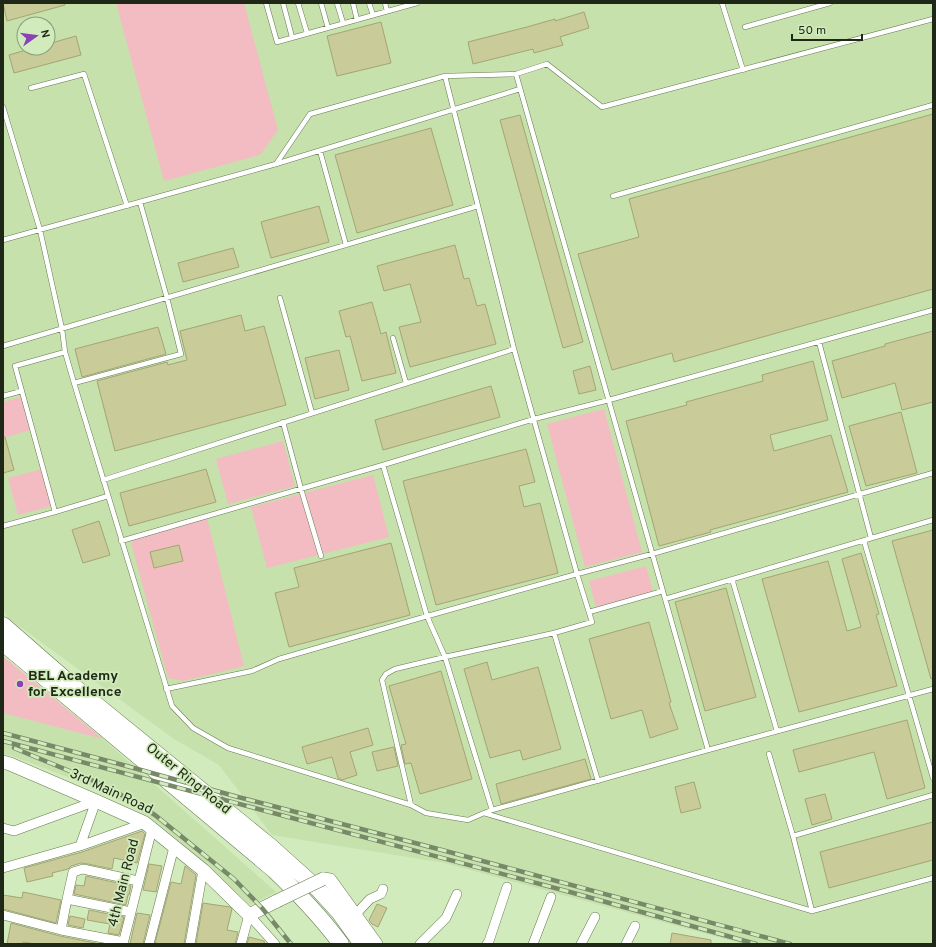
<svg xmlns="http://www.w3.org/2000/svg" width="936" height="947" font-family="Overpass,sans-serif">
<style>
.built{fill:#c6e1ac;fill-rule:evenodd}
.green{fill:#f3bcc3}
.building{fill:#c9cc99;stroke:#a3a574}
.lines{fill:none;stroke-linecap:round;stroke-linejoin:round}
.lane-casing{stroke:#657a50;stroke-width:5.5}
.street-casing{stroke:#657a50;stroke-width:10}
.secondary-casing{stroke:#657a50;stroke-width:14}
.highway-casing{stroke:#657a50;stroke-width:17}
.lane{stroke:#fff;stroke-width:4.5}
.street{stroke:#fff;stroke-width:9}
.secondary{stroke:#fff;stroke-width:13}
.highway{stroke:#fff;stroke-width:16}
.rail-casing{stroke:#788969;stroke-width:4.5}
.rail{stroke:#d2ebbc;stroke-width:3;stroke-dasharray:9;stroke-linecap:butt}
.secondary-bridge-casing{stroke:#657a50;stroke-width:14;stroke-linecap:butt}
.secondary-bridge{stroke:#fff;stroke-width:13}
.poi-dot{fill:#8a42b5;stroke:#d2ebbc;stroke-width:1.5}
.labels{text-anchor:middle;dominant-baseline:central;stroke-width:3.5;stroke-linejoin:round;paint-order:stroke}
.poi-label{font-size:14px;font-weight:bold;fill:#1f2716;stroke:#d2ebbc;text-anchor:start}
.street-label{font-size:14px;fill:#1f2716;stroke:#d2ebbc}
</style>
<rect width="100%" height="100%" fill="#d2ebbc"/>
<path class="built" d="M3,3H933V944H744L444,863L272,835L219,765L174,739L8,618L3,609ZM24,24H48V48H24Z
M3,656L103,739L276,892L250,905L177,839L150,817L94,787L10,755L3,754Z"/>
<path class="green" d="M116,3H244L278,130L260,155L164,181Z
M21,397L30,430L3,438V402Z
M604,409L642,552L585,567L547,424Z
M283,441L295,486L228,504L216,459Z
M42,469L52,506L18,515L8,478Z
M373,475L389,537L267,568L251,507Z
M207,518L244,666L183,681L168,678L131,543L135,538Z
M646,566L653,592L596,607L589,581Z
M3,656L103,739L3,713Z"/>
<path class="building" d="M3,3H65V5L7,21Z
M584,12L589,28L560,37L563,45L534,53L533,49L473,64L468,42L527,27L555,19V21Z
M381,22L391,63L337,76L327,36Z
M76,36L81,55L14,73L9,55L33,48H48V44Z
M933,114V289L674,362L672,353L612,370L578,254L639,237L629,199Z
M520,115L583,342L563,348L500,120Z
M431,128L453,205L357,233L335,155Z
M319,206L329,242L271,258L261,222Z
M455,245L464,279L469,278L477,306L485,304L496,344L410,367L399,327L421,322L410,284L384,291L377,266Z
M233,248L239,267L183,282L178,263Z
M372,302L381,334L386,332L396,373L362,381L350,336L346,337L339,311Z
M241,315L245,331L264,326L286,405L115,451L97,381L167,362L168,365L187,360L180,331Z
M158,327L166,354L82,377L75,349Z
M933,331V402L902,410L895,383L842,398L832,361L885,346V344Z
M339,350L349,390L315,399L305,358Z
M813,361L828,420L770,435L774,451L831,435L848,492L710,530L711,532L659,546L626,421L687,405L686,402L763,381L762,375Z
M590,366L596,390L579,394L573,371Z
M491,386L500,417L383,450L375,420Z
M901,412L917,473L866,486L849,426Z
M3,437H5L14,470L3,473Z
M526,449L535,482L519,486L524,507L540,503L558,573L436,605L403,481Z
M206,469L216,502L129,526L120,493Z
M99,521L110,555L83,563L72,530Z
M933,530V678L931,679L892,541Z
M391,543L410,615L289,647L275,593L299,587L294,568Z
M179,545L183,561L154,568L150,552Z
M861,553L879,614L876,615L897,686L799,712L762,579L828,561L847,631L861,627L842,559Z
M726,588L756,697L705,711L675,602Z
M649,622L671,702L669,703L678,729L650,738L642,710L611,719L589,639Z
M487,662L492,680L538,667L561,749L523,760L520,750L490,758L464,669Z
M441,671L472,779L420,794L411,763L405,764L401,745L406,744L389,686Z
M907,720L925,788L887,799L874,752L799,772L793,750Z
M368,728L373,745L350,752L357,775L342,780L338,778L332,757L307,764L302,747Z
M394,747L398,766L377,771L372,752Z
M585,759L591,779L501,804L496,784Z
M694,782L701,808L681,813L675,787Z
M825,794L832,819L812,825L805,799Z
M933,822V860L829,888L820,852Z
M142,831L145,834L137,863L114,858L112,869L88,864L81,863L71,866L68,869L52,873L53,876L27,882L24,868L82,852Z
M149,864L162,866L156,892L143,890Z
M185,866L196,875L184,944H161L155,943L171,882L181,884Z
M86,876L131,886L129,895H128L126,905L74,894L76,885L84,886Z
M23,892L61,900L56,923L3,909V895L22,898Z
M203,903L230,907L232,909L227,930L238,932L235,944H196Z
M377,904L387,908L378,927L372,924L369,920Z
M89,910L124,917L119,935L108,933L110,924L87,920Z
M137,913L150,915L143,944H130Z
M70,916L85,919L83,928L68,925Z
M11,923L60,936L100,944H35L23,942V944H7Z
M672,933L711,940V944H670Z
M249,937L264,941L265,944H247Z"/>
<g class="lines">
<g class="lane-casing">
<path id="lane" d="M266,3L277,42L417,3
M283,3L292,37
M298,3L307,33
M321,3L328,28
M337,3L343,23
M353,3L357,20
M369,3L373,15
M385,3L387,11
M722,3L743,70
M745,27L830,3
M516,74L708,750
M445,76L478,206L514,349L577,574L592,622L554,633L598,781
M31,88L84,74L127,206
M3,107L40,230L62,329L65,352L74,383L172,706L193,728L228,748L411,805L426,813L468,820L484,813L492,810L708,750L933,689
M320,151L346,245
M276,164L520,89
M613,196L933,105
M3,240L276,164L310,114L445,76L516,74L547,64L602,107L933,19
M280,298L312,413
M393,338L406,383
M819,342L871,538
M3,346L478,206
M74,383L181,354L167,298L140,202
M3,396L22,391
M283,422L301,489L321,556
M383,465L427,616L445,657L492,810
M103,480L514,349
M55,512L108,496
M3,526L55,512L15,366L65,352
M121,541L383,465L534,419L609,400L933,310
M864,541L933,778
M732,579L777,731
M665,599L933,520
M589,612L663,591
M166,689L252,671L279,659L417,619L577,574L652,554L933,473
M769,754L793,836L812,911
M411,805L382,680L386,674L395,669L445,657L554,633
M484,813L812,911L933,878
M793,836L933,795"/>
</g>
<g class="street-casing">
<path id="street" d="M3,828L14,831L96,801
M80,846L96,801
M3,868L80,846L145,823
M67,899L131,912
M3,915L61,930L67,899L73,872L83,869L138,881
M249,915L275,944
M355,915L370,899L381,894L383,889
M61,930L124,942
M123,944L152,829
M149,944L174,847
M190,944L203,870
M241,944L249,915
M420,944L446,918L457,894
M487,944L489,941L507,887
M533,944L551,897
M581,944L595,917
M626,944L635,926"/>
</g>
<g class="secondary-casing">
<path id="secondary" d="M3,762L10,764L96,801L145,823L203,870L249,915L277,901
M323,879L330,880L376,944"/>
</g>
<g class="highway-casing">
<path id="highway" d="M3,625L66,680L270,846L319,890L339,912L362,944
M3,643L274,870C298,893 321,917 341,944"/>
</g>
<use href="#lane" class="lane"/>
<use href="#street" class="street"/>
<use href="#secondary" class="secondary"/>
<use href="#highway" class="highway"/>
<g class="rail-casing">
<path id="rail" d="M3,733L123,765L238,797L438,849L790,944
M3,741L570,892L756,944
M14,748L96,782L127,798L155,815L234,879L262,908L291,944"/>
</g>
<use href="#rail" class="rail"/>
<g class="secondary-bridge-casing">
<path id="secondary-bridge" d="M277,901L323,879"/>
</g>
<use href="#secondary-bridge" class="secondary-bridge"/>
</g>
<circle class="poi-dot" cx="20" cy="684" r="4"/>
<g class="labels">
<g class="poi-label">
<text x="28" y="676">BEL Academy<tspan x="28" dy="16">for Excellence</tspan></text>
</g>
<g class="street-label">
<text transform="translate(188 779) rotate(39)">Outer Ring Road</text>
<text transform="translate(111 792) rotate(25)">3rd Main Road</text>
<text transform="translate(124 883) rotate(-76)">4th Main Road</text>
</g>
</g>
<rect width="936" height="947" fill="none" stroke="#1f2716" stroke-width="8"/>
<g transform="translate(36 36) rotate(76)"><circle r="19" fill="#d2ebbc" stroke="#8a9d7a"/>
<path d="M0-3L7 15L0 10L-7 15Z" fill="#8a42b5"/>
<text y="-6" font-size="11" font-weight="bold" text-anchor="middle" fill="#1f2716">N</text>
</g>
<path d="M792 34v6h70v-6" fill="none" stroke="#1f2716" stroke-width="2"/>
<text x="798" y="34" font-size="12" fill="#1f2716" stroke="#d2ebbc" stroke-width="3" paint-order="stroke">50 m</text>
</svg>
